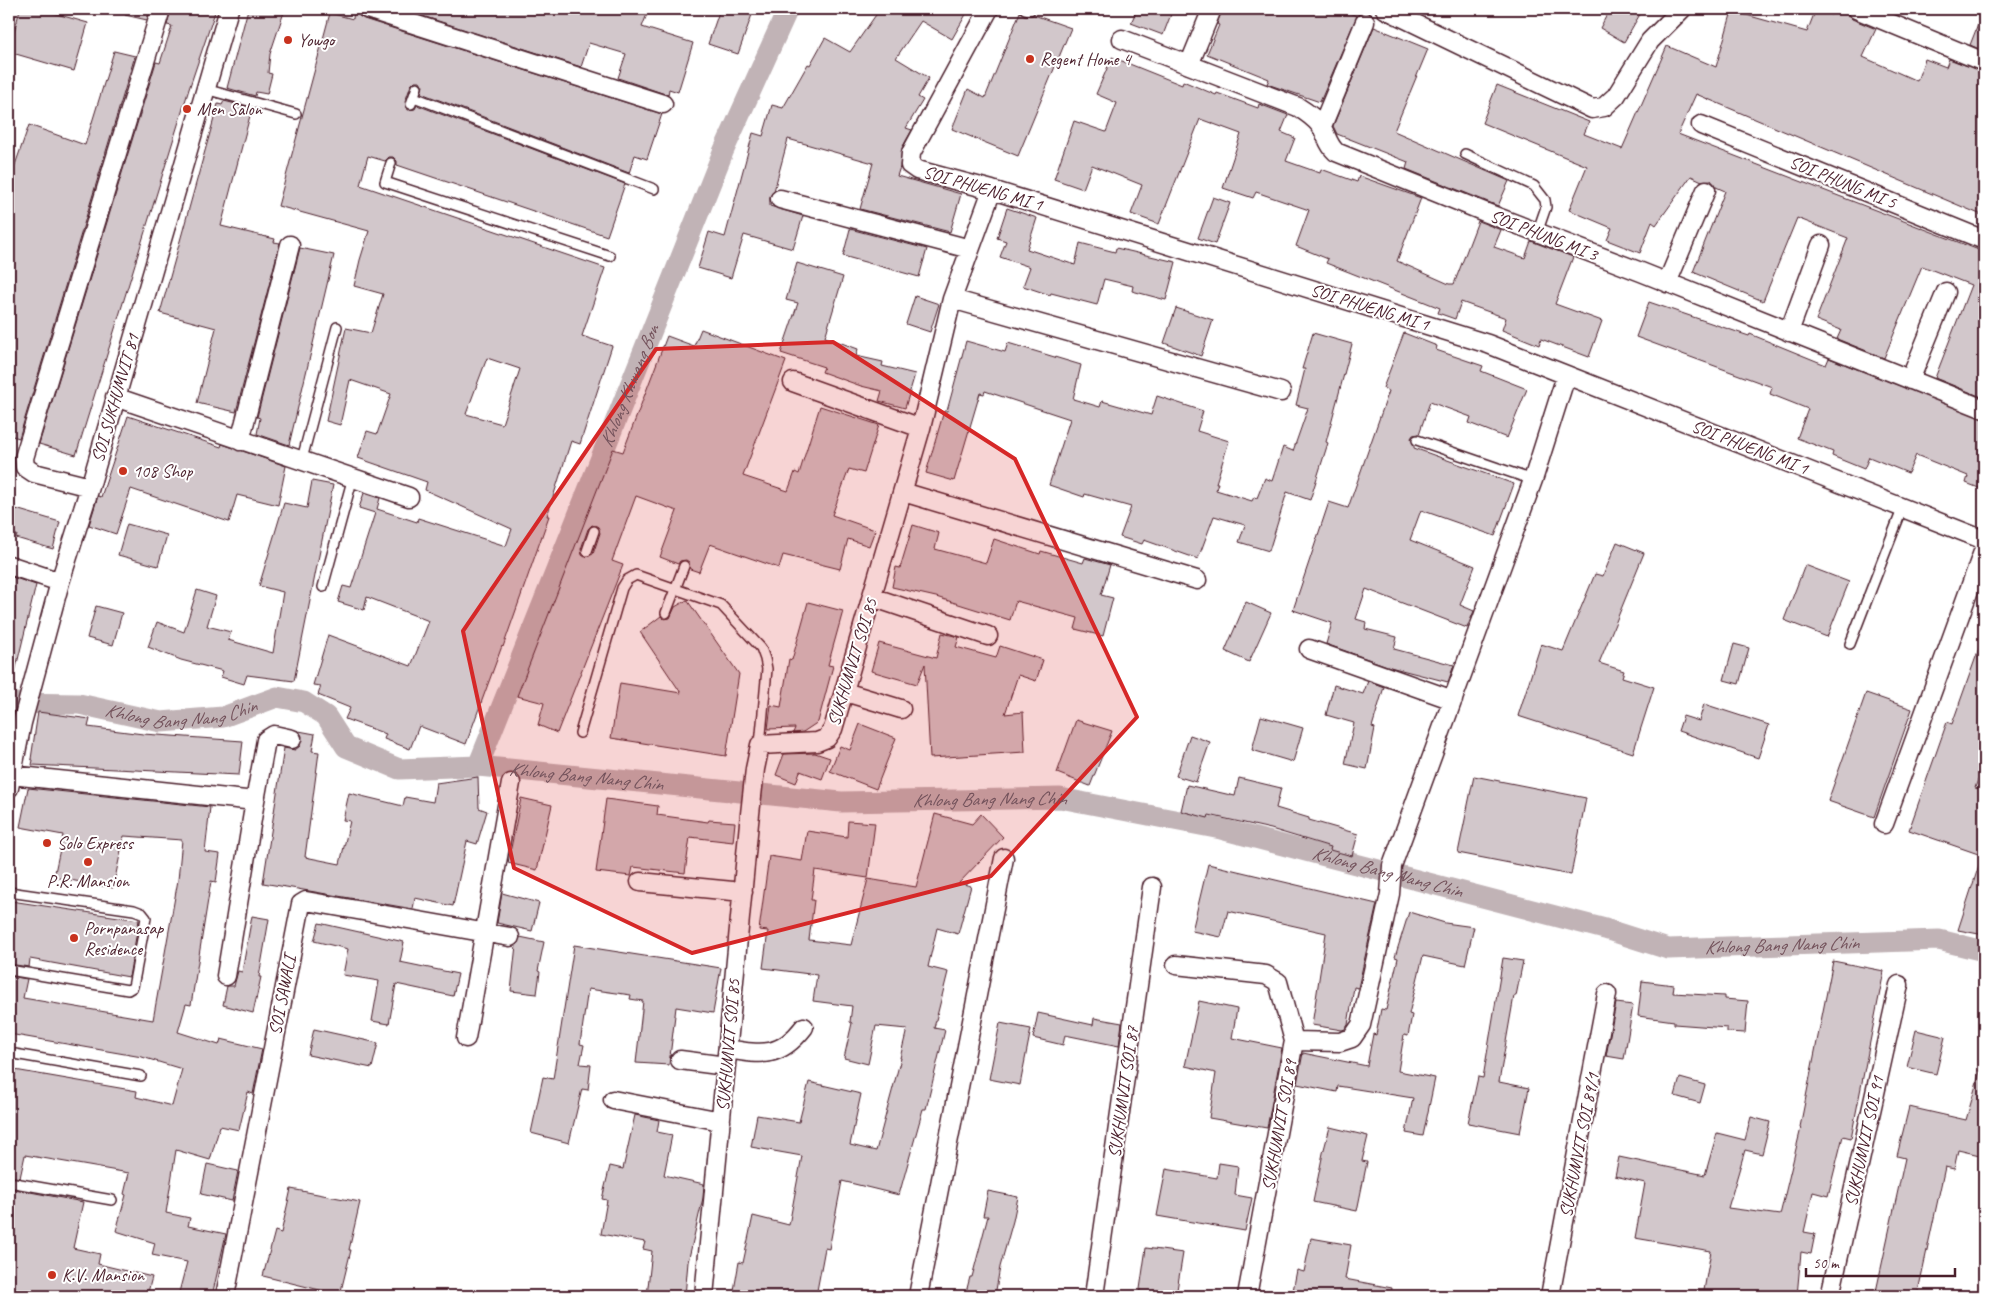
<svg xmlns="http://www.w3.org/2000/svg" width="1993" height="1305" font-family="Caveat,sans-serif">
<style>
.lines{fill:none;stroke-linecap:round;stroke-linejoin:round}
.canal{stroke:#c1b3b6;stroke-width:21}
.building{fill:#d2c7cb;stroke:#4a1f2b;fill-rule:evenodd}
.lane-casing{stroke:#4a1f2b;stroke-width:12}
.street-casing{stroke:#4a1f2b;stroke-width:21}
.lane{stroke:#fff;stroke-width:9}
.street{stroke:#fff;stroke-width:18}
.marked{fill:#d62828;fill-opacity:0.2;stroke:#d62828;stroke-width:4;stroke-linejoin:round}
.poi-dot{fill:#c8321e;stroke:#fff;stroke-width:2}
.labels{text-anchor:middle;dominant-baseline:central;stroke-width:4;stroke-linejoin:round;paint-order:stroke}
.poi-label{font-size:18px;fill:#4a1f2b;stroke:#fff;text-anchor:start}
.street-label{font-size:18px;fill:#4a1f2b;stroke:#fff}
.water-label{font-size:19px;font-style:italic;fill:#74535c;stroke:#fff}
</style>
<rect width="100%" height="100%" fill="#fff"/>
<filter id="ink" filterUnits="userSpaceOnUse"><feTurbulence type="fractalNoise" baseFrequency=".02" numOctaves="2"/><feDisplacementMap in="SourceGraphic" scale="10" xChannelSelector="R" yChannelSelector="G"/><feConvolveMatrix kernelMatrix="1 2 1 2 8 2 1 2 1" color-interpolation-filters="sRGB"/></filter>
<g filter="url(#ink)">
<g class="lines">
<g class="canal">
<path id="s1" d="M9,703L79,704L161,722L223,717L277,697L304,702L326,716L346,747L399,769L478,766L841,802L1060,798L1221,829L1605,929L1668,949L1939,940L1984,951"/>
<path id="s2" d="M478,766L723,152L788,9"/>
</g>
</g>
<path class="building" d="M20,9H39L88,23L74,71L9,52Z
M126,9H150L147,20L125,15Z
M171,9H216L189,89L76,455L39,444L156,62L160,63L172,26L167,25Z
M248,9H285L270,54L268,73L272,74L267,94L256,92L255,96L227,88Z
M354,9H357L359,16L364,19L662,114L647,159L635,155L629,173L421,93L423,86L420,81H415L411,85L405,102L408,110L415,109L417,105L625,184L607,236L397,165V161L393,157H389L385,161L368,156L360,185L605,268L582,336L612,346L580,444L571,441L547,516H549L503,647L502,646L466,744L419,726L410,749L384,739L386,734L345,719L350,708L318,695L321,686L313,685L328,635L411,666L429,621L367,597L364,610L338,602L343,586L351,588L375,513L359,508L364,493L380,498L377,509L417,522L418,518L506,546L512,529L425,490L427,482L358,458L367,431L377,434L391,394L350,380L340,425L326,421L346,328L371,333L383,294L354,286L360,260L369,231L278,206L330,13L353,19ZM487,358L520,369L502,424L466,414Z
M401,9H649L642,27L693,43L678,92L669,89L668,95L618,78L626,54L589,43L581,67Z
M720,9H754L738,54L708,44Z
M880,9H969L952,39L921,21L896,58L929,78L918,97L923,100L906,128L912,130L902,148L900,167L897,176L961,194L950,232L860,209L873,163L788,139L774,191L770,196V206L803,216L793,249L744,235L731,278L698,268L709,232L725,237L753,133L763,136L772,105L783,108L808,64L810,65L825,38L850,52Z
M1137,9H1173L1163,35L1131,23Z
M1222,9H1339L1357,16L1320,102L1267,84L1269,79L1207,54L1219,25L1217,24Z
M1610,9H1643L1624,42L1600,28Z
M1816,9L1831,15L1834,9H1839L1846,12L1852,19L1876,29L1863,57L1917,81L1925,59L1946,67L1949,59L1984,72V216L1696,94L1678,134L1984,252V398L1935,378L1971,285L1922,266L1884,358L1837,339L1841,330L1816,320L1848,238L1797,218L1763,301L1693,272L1725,191L1716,187L1711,180L1702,181L1691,176L1656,225L1652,222L1640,253L1607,240L1612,228L1569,210L1587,166L1482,123L1497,85L1589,122L1584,134L1622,149L1667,46L1716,67L1732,11L1807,32Z
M1020,12L1024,15H1034L1071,28L1018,156L952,129L968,89L985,98Z
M1983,12H1984V51L1970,45Z
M1374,27L1428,49L1394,131L1509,181L1498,206L1406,169L1408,162L1337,134L1333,126Z
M114,51L135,56L19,438L9,435V182L29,125L85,145Z
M1112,57L1182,85L1183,81L1216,95L1217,93L1258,108L1259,104L1288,115L1281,132L1295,138L1286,161L1320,173L1321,169L1357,182L1359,176L1421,198L1397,261L1449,284H1454L1478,221L1501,230L1494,247L1525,258L1531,241L1573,257L1555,304L1602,321L1589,357L1541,339L1539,345L1502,330L1506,318L1461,302L1455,319L1438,313L1440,308L1326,263L1328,259L1296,246L1309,210L1256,192L1253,198L1223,188L1241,134L1200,119L1159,224L1131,214L1142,185L1092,165L1083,189L1054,179L1074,121L1106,132L1117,103L1096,94Z
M224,101L252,108L221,226L275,239L274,242L280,243L236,412L197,403L216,328L160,313L218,104L222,105Z
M1213,197L1230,203L1215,244L1198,238Z
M1007,208L1037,218L1027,249L1075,265L1080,243L1115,252L1116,248L1176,262L1166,300L1132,291L1133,286L1104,279L1097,305L1051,293L1050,295L1023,286L1030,267L1000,257L1006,241L997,238Z
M850,229L927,249L919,277L843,256Z
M300,248L334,255L289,445L257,434L260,418L257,417Z
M797,263L843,277L825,337L858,349L856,356L883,362L882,366L915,374L905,408L879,401L882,391L861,386L822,372L824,367L781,353L798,303L786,300Z
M915,296L939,304L930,332L906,324Z
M1649,302L1749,336L1750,334L1826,365L1829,358L1984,419V490L1966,483L1968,476L1916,455L1908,473L1869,457L1864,469L1832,456L1833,452L1797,438L1808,409L1770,394L1772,387L1636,337Z
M1176,308L1213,320L1201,356L1164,343Z
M701,329L786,361L743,476L788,491L795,472L799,474L820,406L879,425L864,473L849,469L832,515L875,530L869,546L848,539L840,569L783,555L779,568L710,544L699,572L690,569L689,562L686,560L680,561L678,564L660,557L677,511L636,496L612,561L623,565L557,733L538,725L544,703L517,696L613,449L623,452L667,336L694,346ZM592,525L598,527L600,533L593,554L585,557L582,555L581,549L588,529Z
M1313,333L1352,344L1326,442L1328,443L1310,500L1287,492L1269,551L1239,542L1245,525L1214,516L1198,559L1144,540L1142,544L1120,537L1131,507L1085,494L1084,497L1049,485L1070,419L985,391L984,394L980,393L954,481L926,473L944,411H947L966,341L1005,352L1008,343L1081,365L1073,399L1100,407L1102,401L1151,415L1157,396L1203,411L1197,431L1229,441L1216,483H1218L1216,490L1252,501L1254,497L1257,498L1265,478L1272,481L1283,447L1293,451L1308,408L1296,405L1305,369H1302Z
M1404,333L1437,346L1436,350L1483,366L1481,371L1527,389L1507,438L1469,423L1471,417L1430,402L1419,434L1413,435L1411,438L1414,446V448L1514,484L1495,536L1421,510L1410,540L1475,566L1460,605L1474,611L1467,628L1366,589L1356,619L1366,622L1365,629L1397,637L1394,649L1454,665L1448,682L1390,667L1326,644L1332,623L1293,610L1329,502L1348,508L1389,391L1383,388Z
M128,416L221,447L222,444L286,466L278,505L237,495L229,522L131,489L116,534L89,525L98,496L101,497Z
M312,481L333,485L294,681L247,675L244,684L221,677L223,671L181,660L148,647L157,622L184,632L197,590L216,596L207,626L231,632L228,640L273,653L283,592L259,586L284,503L307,508Z
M9,507L60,522L53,549L16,538L17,535L9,534Z
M127,524L167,535L158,566L118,555Z
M913,525L939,533L935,549L986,563L994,539L1040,554L1041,551L1083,563L1085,558L1110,565L1101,595L1113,598L1103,636L1075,629L1078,618L1016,601L1010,620L936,597L892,587L896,567L900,568Z
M1617,542L1644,553L1599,663L1624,671L1622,677L1654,687L1633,753L1518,716L1541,644L1563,651L1595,574L1603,576Z
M1805,565L1849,582L1827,637L1784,620Z
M9,576L36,585L15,672L9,671Z
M687,600L739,674L726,756L611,738L620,683L681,693L640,632L661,616L664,619L670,618L675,607Z
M808,602L843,611L828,665L833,666L818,722L803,732L793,733L795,728L768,729L771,705L781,707L789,659L792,660Z
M1246,602L1271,613L1249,662L1225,651Z
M96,606L122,613L113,645L87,638Z
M942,633L959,637L956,647L996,658L1000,646L1043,660L1036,681L1018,675L1005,714L1023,712L1025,752L930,758L925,664L917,684L871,671L879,643L936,658Z
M1982,640H1984V763L1975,788L1984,790V856L1909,830L1947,722L1952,724Z
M1734,644L1749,648L1739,684L1724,680Z
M1368,681L1384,687L1372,727L1375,728L1367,769L1345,764L1354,723L1326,715L1334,685L1363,694Z
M1866,693L1912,709L1874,817L1828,801Z
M1704,704L1769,725L1758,758L1678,731L1683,716L1699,721Z
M38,712L90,719L88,727L143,734L243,741L239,775L32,765L33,760L31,759Z
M1261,716L1303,728L1293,762L1252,750Z
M1076,720L1112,731L1090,786L1057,773Z
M860,724L896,738L876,789L830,771L840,746L850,750Z
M299,731L315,734L312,751L319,752L305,857L340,864L350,821L343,820L349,793L403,806L405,797L433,802L436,783L478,777L479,808L487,811L477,844L467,841L453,906L415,898L413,909L263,883L284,748L295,750L300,746L302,736Z
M1190,735L1210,742L1196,782L1176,776Z
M815,753L830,758L822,779L800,771L796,783L776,775L784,754Z
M1474,776L1586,798L1571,875L1458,853Z
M1239,778L1281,788L1276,808L1309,818V820L1358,834L1352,856L1330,850L1331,847L1271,829L1209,815L1208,818L1181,811L1187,785L1235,796Z
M28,788L210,807L205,852L220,854L216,882L211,881L191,1005L186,1004L178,1032L219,1045L221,1039L262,1049L253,1094L248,1092L239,1130L220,1126L210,1160L176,1150L166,1213L190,1218L188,1226L226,1234L212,1296H178L187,1262L152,1255L155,1243L116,1231L126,1195L124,1194L129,1173L25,1155L20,1178L9,1176V1069L137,1091L136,1097L172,1106L182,1069L142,1057L9,1034V976L27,979L23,998L153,1020L178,880L182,840L124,836L113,888L54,877L63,835L20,827Z
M521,798L552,805L537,870L508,863Z
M606,799L658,806L657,815L708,822L709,820L735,822L733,842L690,837L685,873L633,867L631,876L596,872Z
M935,814L972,824L981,814L1003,837L959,883L971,886L958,934L937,928L928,967L948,972L934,1028L945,1030L926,1109H923L899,1195L842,1181L829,1249L825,1248L816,1296H733L739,1262L743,1263L753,1216L789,1225L802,1156L751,1147L757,1115L799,1122L809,1082L861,1094L850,1145L876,1151L901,1058H900L907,1029L876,1026L868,1064L844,1058L852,1023L850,1022L852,1006L813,1001L817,975L763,968L768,931L759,930L769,856L802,861L807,831L847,837L848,821L875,823L868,878L815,870L811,900H814L809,940L851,945L868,879L916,887Z
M1981,859H1984V935L1958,930Z
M1208,864L1377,904L1358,988L1354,987L1348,1025L1345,1029L1342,1030L1312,1025L1326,933L1228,911L1221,937L1192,931Z
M502,893L539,903L532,931L497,923Z
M11,901L139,920L129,977L30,959L29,967L9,964V910Z
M1409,912L1445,923L1474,927L1465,965L1423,956L1409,1014L1412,1015L1408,1036L1404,1035L1398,1071L1435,1078L1423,1136L1406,1133L1413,1098L1338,1086L1337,1092L1297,1084L1303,1053L1367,1066L1373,1034L1376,1035L1381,1009L1386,1010L1398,958L1395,957Z
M252,916L269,919L259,977H261L253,1013L223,1005L227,986H234L238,971L242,972Z
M319,923L404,942L400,962L458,974L453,996L396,984L389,1024L372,1021L379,981L343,975L348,949L314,941Z
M520,937L544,942L538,971L540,972L537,994L511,991L516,945Z
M574,945L721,968L713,1013L676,1007L669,1065L636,1063L643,1001L630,999L631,995L588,989L580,1044L584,1045L580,1064L591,1065L588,1090L582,1089L569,1143L531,1133L543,1077L553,1079Z
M1503,958L1523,961L1516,996H1514L1499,1082L1529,1088L1520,1133L1468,1123L1478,1077L1483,1078Z
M1833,961L1884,971L1851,1138L1843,1136L1828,1196L1813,1192L1804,1232L1815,1234L1811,1254L1801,1252L1797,1296H1703L1711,1251L1635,1238L1645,1183L1615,1176L1619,1157L1705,1175L1717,1133L1745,1140L1751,1117L1770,1122L1762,1154L1745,1150L1728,1208L1780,1215L1801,1128L1800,1127Z
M1642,981L1674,985L1673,993L1724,996V999L1748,1001L1745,1033L1727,1032V1028L1674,1024V1021L1638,1016Z
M1199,1001L1237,1009L1232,1038L1282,1048L1267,1128L1209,1118L1216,1073L1185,1066Z
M1616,1003L1633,1005L1624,1059L1606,1056Z
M1038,1013L1093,1025L1094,1018L1122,1023L1119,1046L1065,1035L1063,1045L1033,1038Z
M1000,1023L1031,1029L1020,1085L989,1079Z
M314,1029L378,1043L372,1068L308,1055Z
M1916,1030L1945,1037L1936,1074L1907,1067Z
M1980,1071L1984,1072V1156L1958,1150L1954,1169L1945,1167L1917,1296H1875L1905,1158L1897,1156L1909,1107L1966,1120Z
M1680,1078L1705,1085L1700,1103L1675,1096Z
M635,1115L659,1120L657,1132L672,1135L664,1175L704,1184L703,1198L688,1262L685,1296H647L652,1251L643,1249L645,1242L601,1234L607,1200L602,1199L610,1166L623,1169Z
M1330,1127L1368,1136L1362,1161L1367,1162L1357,1211L1313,1202L1323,1153Z
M1219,1163L1238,1166L1235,1195L1252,1198L1245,1231L1157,1216L1166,1169L1217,1178Z
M207,1164L238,1171L232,1201L201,1194Z
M9,1188L83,1202L73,1248L100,1254L98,1264L152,1277L147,1296H9Z
M291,1189L360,1202L349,1250H351L340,1295L263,1276L275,1231L281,1233Z
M988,1191L1018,1197L1013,1221L1000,1267L995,1296H965L970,1277H972L988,1216H983Z
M1311,1238L1351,1245L1345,1279L1392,1288L1391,1296H1292L1297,1270L1304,1272Z
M1146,1248L1183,1253L1176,1296H1139Z"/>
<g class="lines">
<g class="lane-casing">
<path id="lane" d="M1025,9L1030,10V9
M205,89L296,114
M414,97L654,189
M411,104L417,87
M1465,154L1534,186L1545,200L1546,207L1537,233
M391,163L385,182L610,256
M1417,440L1533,480
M302,459L337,327
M587,551L594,531
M323,587L353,477
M666,613L684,566
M1850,644L1903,507
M580,733L622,588L627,580L636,575L721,605L761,648L765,659L767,669L760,745
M9,892L134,910L142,913L146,918L133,987L128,990L9,970
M9,1053L141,1076
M9,1182L112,1200"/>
</g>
<g class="street-casing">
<path id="street" d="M367,9L663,104
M989,9L911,153L910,165L917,170L992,190L1488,344L1984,540
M1385,9L1592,109L1604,107L1616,96L1650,41L1682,9
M1856,9L1984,62
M1122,39L1298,107C1306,112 1314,117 1320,125C1327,134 1327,144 1336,152L1487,213L1641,272L1984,409
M1189,65L1212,9
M1701,125L1984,240
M1322,126L1365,22
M780,199L970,249
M1667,283L1706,190
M952,299L1281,392
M1789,332L1821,245
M1910,380L1946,292
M793,382L921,428
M115,397L409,497
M240,441L290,245
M90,487L34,473L25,467L24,458L161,9
M903,492L1197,580
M9,565L60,582
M872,597L988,636
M1309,649L1453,700
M845,692L901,709
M11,775L255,801L226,976
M9,788L22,723L60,582L90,487L229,9
M255,801L266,740L274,735L292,739
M1884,824L1984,549
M640,882L743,892
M1176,965L1266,975L1278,982L1294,1041
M466,1038L511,783
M728,1049C763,1055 780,1058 804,1027
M680,1060L726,1066
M613,1100L721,1121
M225,1296L301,904L306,901L510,937
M704,1296L749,823L755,769L760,745L817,742L827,738L833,729L921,428L952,299L992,190
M918,1296L1004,858
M1094,1296L1152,887
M1247,1296L1294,1041L1340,1042L1352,1038L1361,1025L1390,894L1392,866L1533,480L1566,376
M1550,1296L1607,994
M1830,1296L1899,985"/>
</g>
<use href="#lane" class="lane"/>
<use href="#street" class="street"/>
</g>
</g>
<path class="marked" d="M833,342L1015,459L1137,717L991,876L692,953L514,868L463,631L656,349Z"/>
<g class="poi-dot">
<circle cx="288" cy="40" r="5"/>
<circle cx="1030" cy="59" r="5"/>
<circle cx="187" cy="109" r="5"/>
<circle cx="123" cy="471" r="5"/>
<circle cx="47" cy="843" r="5"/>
<circle cx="88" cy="862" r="5"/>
<circle cx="74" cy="938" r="5"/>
<circle cx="52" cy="1275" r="5"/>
</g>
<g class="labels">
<g class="poi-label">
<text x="298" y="40">Yowgo</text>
<text x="1040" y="59">Regent Home 4</text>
<text x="197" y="109">Men Salon</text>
<text x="133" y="471">108 Shop</text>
<text x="57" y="843">Solo Express</text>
<text x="88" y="881" text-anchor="middle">P.R. Mansion</text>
<text x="84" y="928">Pornpanasap<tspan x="84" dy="21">Residence</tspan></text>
<text x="62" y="1275">K.V. Mansion</text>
</g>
<g class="street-label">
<text transform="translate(1843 182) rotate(22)">SOI PHUNG MI 5</text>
<text transform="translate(983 188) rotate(16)">SOI PHUENG MI 1</text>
<text transform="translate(1544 235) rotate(21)">SOI PHUNG MI 3</text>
<text transform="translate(1370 307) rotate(17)">SOI PHUENG MI 1</text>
<text transform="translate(115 398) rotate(-74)">SOI SUKHUMVIT 81</text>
<text transform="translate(1750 447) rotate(21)">SOI PHUENG MI 1</text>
<text transform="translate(852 662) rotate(-73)">SUKHUMVIT SOI 85</text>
<text transform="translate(282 995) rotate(-79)">SOI SAWALI</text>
<text transform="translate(728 1045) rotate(-85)">SUKHUMVIT SOI 85</text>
<text transform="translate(1123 1092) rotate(-82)">SUKHUMVIT SOI 87</text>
<text transform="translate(1279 1125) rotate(-80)">SUKHUMVIT SOI 89</text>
<text transform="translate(1864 1141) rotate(-78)">SUKHUMVIT SOI 91</text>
<text transform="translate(1579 1145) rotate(-79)">SUKHUMVIT SOI 89/1</text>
</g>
<g class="water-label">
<text stroke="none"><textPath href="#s2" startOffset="409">Khlong Khwang Bon</textPath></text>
<text stroke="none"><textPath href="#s1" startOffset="174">Khlong Bang Nang Chin</textPath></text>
<text stroke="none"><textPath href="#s1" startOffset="609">Khlong Bang Nang Chin</textPath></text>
<text stroke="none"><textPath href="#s1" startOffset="1014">Khlong Bang Nang Chin</textPath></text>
<text stroke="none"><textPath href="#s1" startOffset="1420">Khlong Bang Nang Chin</textPath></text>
<text stroke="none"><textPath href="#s1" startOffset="1825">Khlong Bang Nang Chin</textPath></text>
</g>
</g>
<rect width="1993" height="1305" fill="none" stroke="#fff" stroke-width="30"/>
<rect x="15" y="15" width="1963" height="1275" fill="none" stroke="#4a1f2b" stroke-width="2" filter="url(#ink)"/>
<path d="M1806 1268v8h149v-8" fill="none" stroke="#4a1f2b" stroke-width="2.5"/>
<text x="1813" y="1268" font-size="15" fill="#4a1f2b" stroke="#ffffff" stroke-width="4" paint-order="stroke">50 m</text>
</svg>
